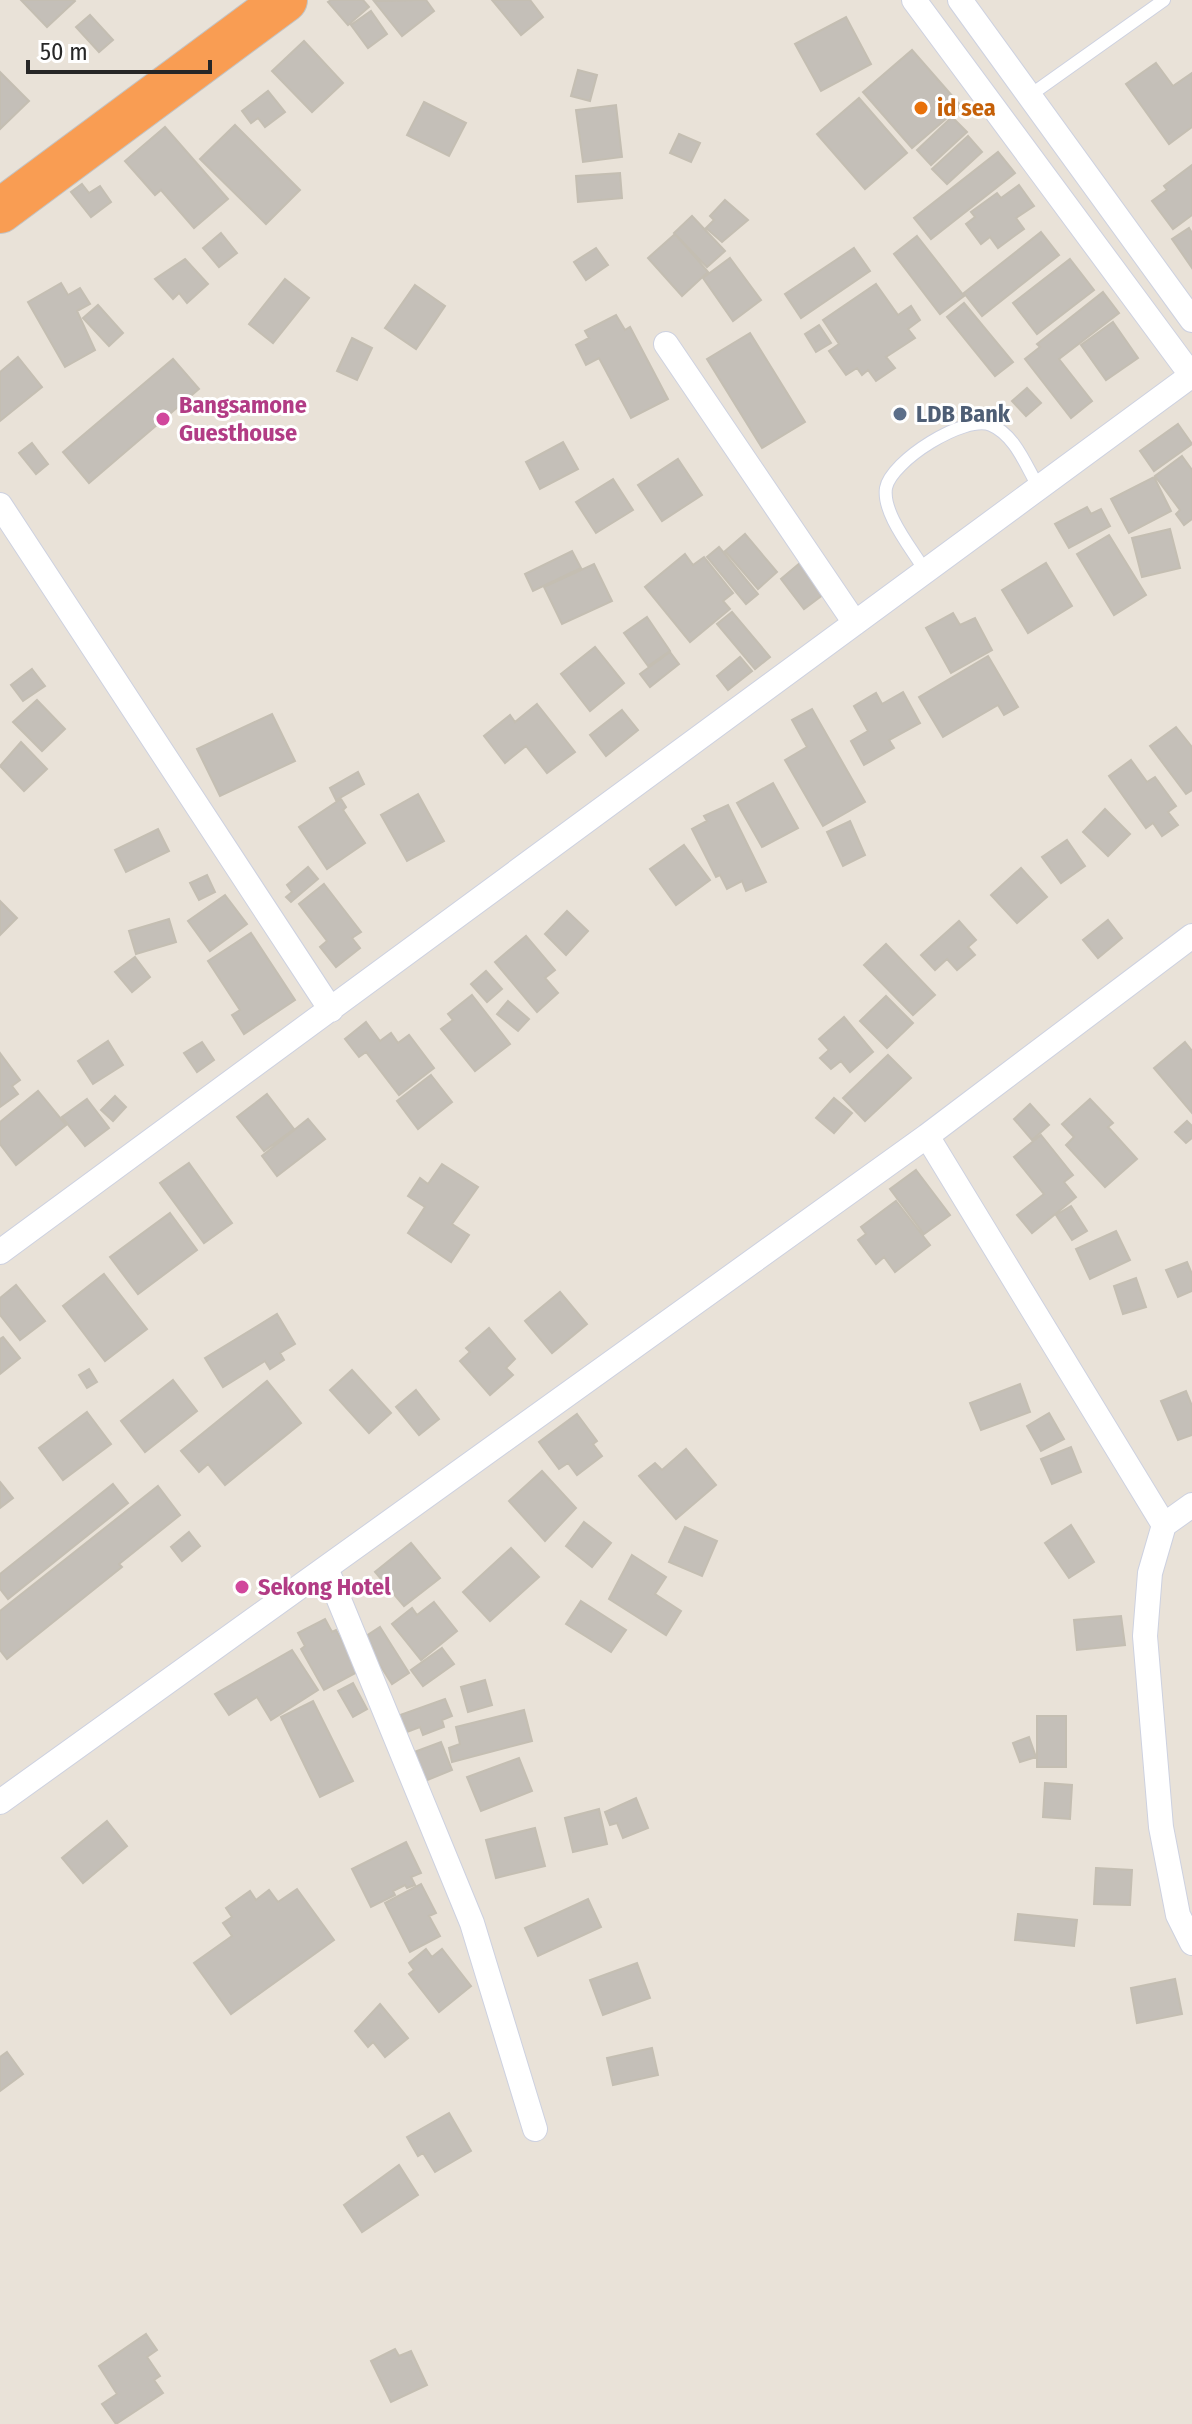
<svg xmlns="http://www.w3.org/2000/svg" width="1192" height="2424" font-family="'Fira Sans Condensed',sans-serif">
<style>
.building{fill:#c4bfb8;stroke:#c4beb2;stroke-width:2}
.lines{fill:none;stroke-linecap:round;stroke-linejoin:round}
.lane-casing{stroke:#cdd1e0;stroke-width:14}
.street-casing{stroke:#cdd1e0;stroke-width:26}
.highway-casing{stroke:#c3c3c3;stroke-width:46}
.lane{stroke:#fff;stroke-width:12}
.street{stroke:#fff;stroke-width:24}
.highway{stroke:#f99d53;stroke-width:44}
.food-dot{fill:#e8710a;stroke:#fff;stroke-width:3}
.service-dot{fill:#5c6f8a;stroke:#fff;stroke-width:3}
.hotel-dot{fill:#d1479c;stroke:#fff;stroke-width:3}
.labels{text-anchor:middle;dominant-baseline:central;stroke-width:6;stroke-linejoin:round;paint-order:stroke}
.food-label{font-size:24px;font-weight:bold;fill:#c56008;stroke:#fff;text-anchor:start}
.hotel-label{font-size:24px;font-weight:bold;fill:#b23c85;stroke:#fff;text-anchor:start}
.service-label{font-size:24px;font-weight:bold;fill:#4e5e75;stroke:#fff;text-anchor:start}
</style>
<rect width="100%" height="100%" fill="#e9e2d8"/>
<path class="building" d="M21,0H74L75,1L47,27Z
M331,0H363L369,7L348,25L328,2Z
M426,0L434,11L402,36L374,1Z
M492,0H530L543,17L521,35Z
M371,11L387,34L368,48L351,25Z
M90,15L113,40L99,52L76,27Z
M846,17L871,64L821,91L795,44Z
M304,41L343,83L312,112L272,71Z
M912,50L961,106L912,148L863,92Z
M1156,63L1173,86L1192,73V127L1169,144L1126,84Z
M578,70L597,75L590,101L571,96Z
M0,72L29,101L0,129Z
M268,91L285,112L265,127L258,118L251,123L242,111Z
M859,98L907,153L865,189L817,134Z
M424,102L466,123L449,156L407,135Z
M616,105L622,157L583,162L576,110Z
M952,117L967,132L931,165L917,150Z
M235,125L300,190L266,224L200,159Z
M165,127L228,199L194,228L161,190L155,195L125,161Z
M679,134L700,143L691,162L670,153Z
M968,136L982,152L947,184L932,169Z
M998,152L1015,173L931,239L914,218Z
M1192,165V215L1173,229L1152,201L1167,190L1164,186Z
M620,173L622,198L578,202L576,176Z
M82,184L89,193L100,186L111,202L91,217L71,192Z
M1019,185L1034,206L1016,218L1024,229L998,248L990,237L981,244L966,224L975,217L971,212L997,193L1001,198Z
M725,200L748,220L722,242L706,228L714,220L710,216Z
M692,216L725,251L707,267L674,233Z
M1189,228L1192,233V268L1172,239Z
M1041,232L1059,255L982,316L964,293Z
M221,233L237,253L219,267L203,248Z
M675,234L708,272L682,296L648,258Z
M917,236L964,296L940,314L894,254Z
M596,248L608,265L586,280L574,262Z
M854,248L870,271L801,318L785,294Z
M730,258L761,300L733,321L703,278Z
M185,259L208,284L187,303L179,293L173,299L155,279Z
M1070,259L1094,290L1037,334L1013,303Z
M285,279L309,298L273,343L249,324Z
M61,283L68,295L80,288L90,304L77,311L95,350L65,367L28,302Z
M876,284L898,315L911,306L920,320L908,329L915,338L886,357L895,368L876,381L868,370L862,375L857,368L846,375L829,351L839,344L823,320Z
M415,285L445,306L416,349L385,328Z
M1103,292L1119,313L1059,359L1092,401L1071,418L1025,359L1040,347L1037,344Z
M964,303L1013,362L995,376L947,317Z
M98,305L123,333L109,346L83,318Z
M616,315L625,330L630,327L668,399L631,418L599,358L586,365L576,345L589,338L585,331Z
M1113,322L1138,358L1106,380L1081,345Z
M819,325L831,343L816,352L805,334Z
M750,333L805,422L762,448L707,359Z
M352,338L372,348L357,380L337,371Z
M18,357L42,387L0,421V372Z
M173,359L199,389L89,483L63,452Z
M1027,388L1041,403L1026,416L1012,401Z
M1178,424L1192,444L1154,471L1140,451Z
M563,442L578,469L540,489L526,462Z
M32,443L48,464L36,474L19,453Z
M1182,456L1192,470V519L1184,525L1176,514L1180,510L1155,476Z
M678,459L702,495L662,521L638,485Z
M1154,477L1171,511L1129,533L1111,499Z
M613,479L633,510L596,533L576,502Z
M1087,507L1091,514L1101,509L1110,526L1069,548L1055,524Z
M1170,529L1180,568L1142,577L1132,538Z
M745,534L777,572L758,589L725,551Z
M1109,535L1146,595L1114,615L1077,554Z
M719,547L758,594L746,604L707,557Z
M572,551L581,568L533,591L525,574Z
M685,554L693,565L704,557L733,593L723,601L730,609L690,642L645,587Z
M800,563L824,594L804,609L781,579Z
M1046,563L1072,606L1028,633L1002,590Z
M594,564L612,601L562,624L544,587Z
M732,612L770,657L755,669L717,624Z
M953,613L960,625L975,618L992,650L951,673L926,628Z
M647,617L670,651L648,666L624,633Z
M595,647L624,683L590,711L561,674Z
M670,652L679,664L650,687L640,674Z
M988,656L1018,707L1004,715L998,705L943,737L919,697Z
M740,657L752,671L728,690L717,676Z
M32,669L45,686L23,701L11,685Z
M903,692L920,723L889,740L894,748L864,765L851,741L868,731L854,706L876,693L882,704Z
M37,700L65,729L42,751L13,722Z
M537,704L575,752L547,773L526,746L505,763L484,736L510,715L515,722Z
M812,709L865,802L823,826L785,760L807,747L792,720Z
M622,710L638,730L606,756L590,735Z
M272,714L295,761L220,796L197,749Z
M1176,727L1192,747V790L1186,794L1150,746Z
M21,742L47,769L24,791L0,766Z
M1131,760L1147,782L1155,777L1176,806L1168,812L1178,825L1162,836L1153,823L1146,828L1109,776Z
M358,772L364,784L336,800L330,788Z
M773,783L798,828L762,847L737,803Z
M418,794L444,841L407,861L381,815Z
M341,799L346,807L343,810L365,843L327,869L299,827Z
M728,805L766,882L746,891L742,881L727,889L720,875L716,877L692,829L707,821L704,816Z
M1105,809L1130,834L1108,856L1083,832Z
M850,821L865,855L843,866L827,832Z
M158,829L169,851L126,872L115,850Z
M1067,840L1085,866L1061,883L1042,857Z
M684,845L710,880L676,905L650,869Z
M308,867L318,879L291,902L286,897L292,892L287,885Z
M1021,868L1047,897L1017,923L991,895Z
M207,875L215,892L199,900L190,883Z
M324,884L361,932L352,938L360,948L336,967L320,947L327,941L299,904Z
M225,895L247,924L210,951L188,921Z
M0,901L17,918L0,935Z
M567,911L588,931L566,955L545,934Z
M169,919L176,942L136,954L129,931Z
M1108,920L1122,938L1098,958L1083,940Z
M959,921L976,940L968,947L975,955L957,970L947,959L935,970L921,955Z
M251,933L295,1000L244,1034L232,1015L240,1010L208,961Z
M526,936L555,970L545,978L558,993L537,1012L495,962Z
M886,944L935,995L913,1015L864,965Z
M135,957L150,977L132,992L115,972Z
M486,971L502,989L487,1002L471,984Z
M472,995L510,1044L475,1071L441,1029L453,1020L448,1014Z
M886,996L913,1023L887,1048L860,1021Z
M508,1001L529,1019L518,1031L497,1014Z
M844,1017L873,1052L850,1072L841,1061L831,1069L820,1058L829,1050L819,1039Z
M366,1022L380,1041L391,1033L398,1043L409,1035L434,1068L399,1095L366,1052L359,1057L345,1039Z
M108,1041L123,1065L93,1084L78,1061Z
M202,1042L214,1060L197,1072L184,1053Z
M1185,1042L1192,1051V1113L1154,1068Z
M0,1053L20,1080L12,1086L18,1094L0,1107Z
M888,1055L911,1078L865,1121L843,1098Z
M431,1075L452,1102L418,1129L397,1101Z
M38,1091L66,1125L16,1165L0,1144V1122Z
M267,1094L294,1129L264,1151L237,1117Z
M115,1096L126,1107L113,1121L101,1110Z
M834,1098L852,1113L834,1133L816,1118Z
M87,1099L109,1128L85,1146L62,1117Z
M1090,1099L1113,1123L1108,1127L1137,1159L1105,1187L1066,1145L1074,1137L1062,1124Z
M1030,1104L1049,1125L1032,1140L1014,1119Z
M308,1119L325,1139L277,1176L262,1156Z
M1187,1121L1192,1126V1138L1186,1143L1175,1132Z
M1041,1135L1073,1175L1064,1182L1076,1197L1032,1233L1017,1215L1044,1194L1014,1157Z
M189,1163L232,1223L204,1243L160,1183Z
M442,1164L478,1187L452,1224L469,1235L451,1262L408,1233L425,1207L408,1196L420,1178L428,1184Z
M916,1170L950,1215L924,1234L890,1189Z
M896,1201L930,1245L895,1272L884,1257L876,1264L858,1240L866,1234L861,1227Z
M1071,1206L1087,1231L1072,1240L1056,1215Z
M170,1213L197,1250L138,1294L110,1257Z
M1116,1231L1130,1260L1090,1279L1076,1249Z
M1187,1262L1192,1274V1291L1178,1297L1166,1270Z
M104,1274L147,1329L105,1361L63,1306Z
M1136,1278L1146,1307L1123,1314L1114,1286Z
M16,1285L45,1321L20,1340L0,1315V1298Z
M560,1292L587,1324L552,1353L525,1321Z
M277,1314L295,1344L280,1353L284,1360L270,1369L265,1361L223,1387L205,1358Z
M489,1328L515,1359L506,1368L513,1375L490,1395L460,1361L470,1352L466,1348Z
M3,1337L20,1358L0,1374V1339Z
M89,1369L97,1382L87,1388L79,1375Z
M352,1370L391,1413L369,1433L330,1390Z
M173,1380L197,1411L145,1452L121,1421Z
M267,1381L301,1423L225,1485L208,1464L199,1472L181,1451Z
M1020,1384L1030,1412L981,1430L970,1403Z
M416,1390L439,1419L419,1435L396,1407Z
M1186,1391L1192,1406V1435L1178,1440L1161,1401Z
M87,1412L111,1444L63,1480L39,1448Z
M1049,1413L1064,1439L1041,1451L1027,1426Z
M577,1414L597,1441L593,1444L602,1456L577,1475L568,1463L559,1469L539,1442Z
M1071,1447L1081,1472L1052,1484L1041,1459Z
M686,1449L716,1485L676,1519L639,1476L655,1463L662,1470Z
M542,1471L576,1508L545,1541L509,1501Z
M0,1482L13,1498L0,1508Z
M113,1484L128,1503L8,1599L0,1589V1574Z
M158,1486L180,1515L119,1564L122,1567L7,1659L0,1650V1611Z
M584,1522L611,1543L592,1567L566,1546Z
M1071,1525L1094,1562L1069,1578L1045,1543Z
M685,1527L717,1541L702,1576L669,1562Z
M189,1532L200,1546L182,1561L171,1547Z
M411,1543L440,1578L404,1606L375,1572Z
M511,1548L539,1577L490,1621L463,1592Z
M632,1555L666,1577L655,1594L681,1611L666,1635L609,1599Z
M581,1601L626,1630L611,1652L566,1624Z
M434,1602L457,1631L421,1660L392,1624L412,1608L417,1615Z
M1121,1616L1125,1645L1077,1650L1074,1620Z
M325,1619L332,1632L336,1630L359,1671L324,1690L301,1649L305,1646L298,1633Z
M380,1627L409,1673L392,1684L378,1662L374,1664L367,1653L374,1649L366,1636Z
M442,1648L454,1664L423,1686L411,1670Z
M292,1650L318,1690L271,1720L257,1697L229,1715L215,1694Z
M485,1680L492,1705L468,1712L461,1687Z
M353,1683L367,1709L353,1717L338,1691Z
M445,1699L452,1716L442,1720L444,1727L423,1735L420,1727L407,1732L400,1715Z
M313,1701L353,1781L320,1797L281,1717Z
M524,1710L532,1741L452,1762L449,1748L460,1744L456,1727Z
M1037,1716H1066V1767H1037Z
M1029,1737L1036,1757L1020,1762L1013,1743Z
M441,1742L452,1770L425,1781L414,1752Z
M519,1758L532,1791L481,1811L467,1777Z
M1045,1783L1072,1785L1070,1819L1043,1817Z
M636,1798L648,1828L623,1838L617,1823L610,1825L605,1812Z
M599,1809L607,1844L573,1852L565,1818Z
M107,1821L127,1846L83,1883L62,1858Z
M535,1828L545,1866L496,1878L486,1840Z
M406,1842L421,1873L411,1877L415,1885L407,1888L405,1885L393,1891L395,1895L371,1907L352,1869Z
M1096,1868L1132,1870L1130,1905L1094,1904Z
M421,1884L436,1913L429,1916L440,1936L410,1952L385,1903Z
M297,1889L334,1940L231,2014L194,1963L232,1936L223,1923L232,1917L226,1908L250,1891L256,1900L269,1890L278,1902Z
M588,1899L601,1927L538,1956L525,1928Z
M1018,1914L1077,1920L1074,1946L1015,1940Z
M426,1949L432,1957L442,1949L471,1986L439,2012L409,1974L414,1970L409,1963Z
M637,1963L650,1998L603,2015L590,1980Z
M1175,1979L1182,2014L1137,2023L1131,1988Z
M380,2004L408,2038L385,2057L373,2042L368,2047L355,2031Z
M652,2048L658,2075L613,2085L607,2058Z
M7,2052L23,2074L0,2091V2057Z
M449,2113L471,2151L435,2172L423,2153L418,2156L407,2137Z
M399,2165L418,2195L362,2232L344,2205Z
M146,2334L157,2350L147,2357L160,2376L154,2380L163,2393L116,2424L102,2404L117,2394L99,2366Z
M395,2349L399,2356L411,2351L427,2385L391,2402L371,2361Z"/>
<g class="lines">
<g class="lane-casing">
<path id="lane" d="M1029,96L1164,0
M925,571C913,550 882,514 886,488C891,461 965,414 991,425C1015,435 1026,466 1039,488"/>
</g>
<g class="street-casing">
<path id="street" d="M914,0L1192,376
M960,0L1192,320
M666,344L855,623
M0,505L331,1010
M927,1136L1164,1525
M0,1252L1192,375
M1192,1505L1164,1525L1150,1573L1145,1636L1161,1827L1178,1915L1192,1943
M326,1568L472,1923L535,2129
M0,1802L927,1136L1192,936"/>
</g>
<g class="highway-casing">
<path id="highway" d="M0,211L285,0"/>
</g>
<use href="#lane" class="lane"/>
<use href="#street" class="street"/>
<use href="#highway" class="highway"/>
</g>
<circle class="food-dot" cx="921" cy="108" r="8"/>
<circle class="service-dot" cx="900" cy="414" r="8"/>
<g class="hotel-dot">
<circle cx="163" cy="419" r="8"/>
<circle cx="242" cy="1587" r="8"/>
</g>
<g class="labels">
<g class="food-label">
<text x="937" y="108">id sea</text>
</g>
<g class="hotel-label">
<text x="179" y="405">Bangsamone<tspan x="179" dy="28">Guesthouse</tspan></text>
<text x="258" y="1587">Sekong Hotel</text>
</g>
<g class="service-label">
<text x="916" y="414">LDB Bank</text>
</g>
</g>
<path d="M28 60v12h182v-12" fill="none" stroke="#272727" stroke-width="4"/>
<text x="40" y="60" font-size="24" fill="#272727" stroke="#ffffff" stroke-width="6" paint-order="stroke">50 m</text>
</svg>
